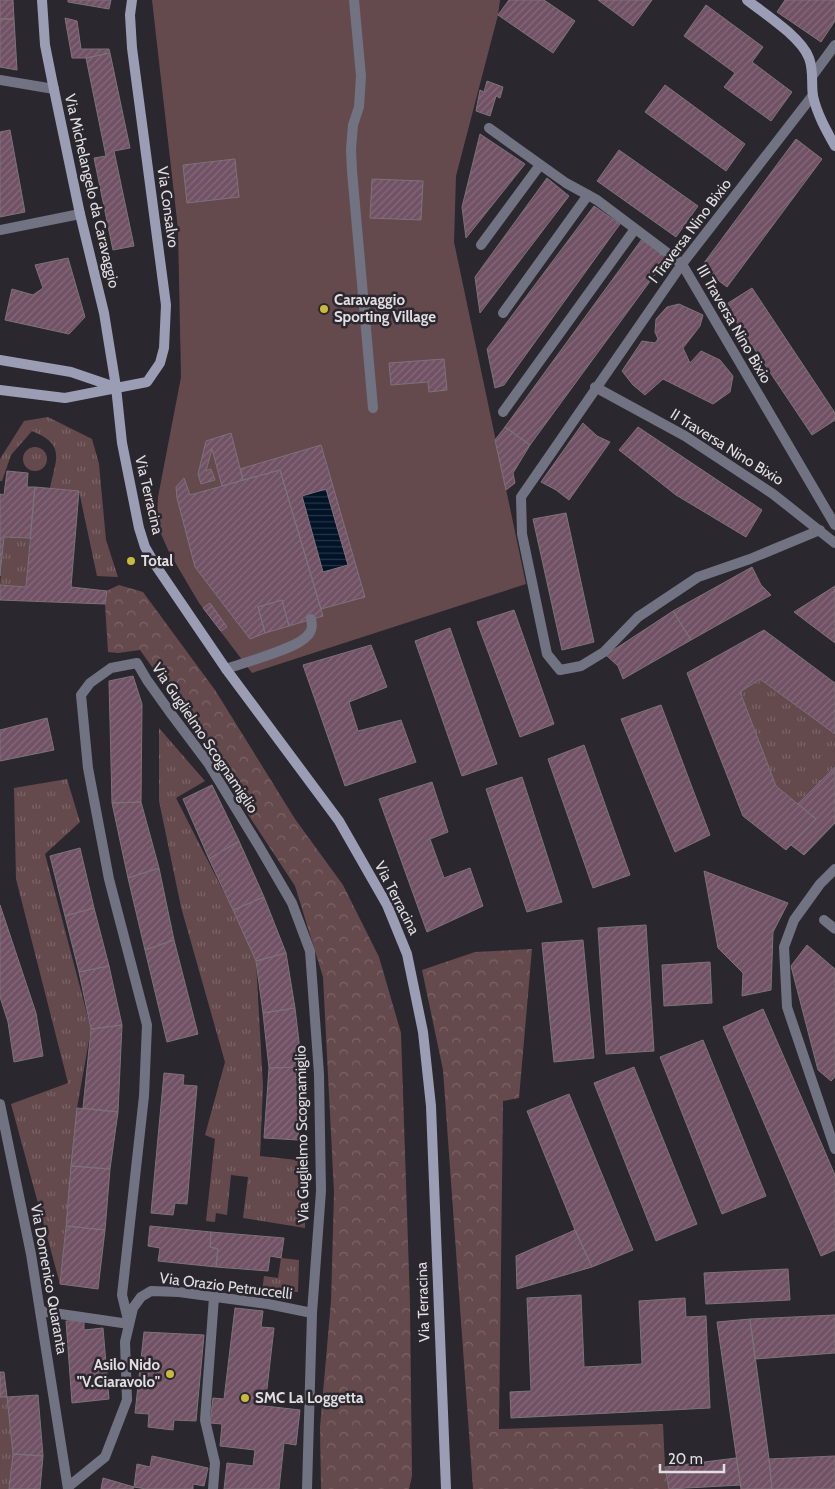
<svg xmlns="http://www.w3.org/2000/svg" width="835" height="1489" font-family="Cabin,sans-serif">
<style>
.forest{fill:url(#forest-crowns)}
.park{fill:url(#park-tufts)}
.pitch{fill:#654a4d}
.water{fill:url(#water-rules)}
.building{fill:url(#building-hatch);stroke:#7c7378;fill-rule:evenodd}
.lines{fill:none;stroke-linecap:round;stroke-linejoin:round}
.lane{stroke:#727382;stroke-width:10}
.street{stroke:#727382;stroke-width:10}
.secondary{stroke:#9b9db5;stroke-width:10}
.poi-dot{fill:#c8bb3b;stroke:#2b272e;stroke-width:2}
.labels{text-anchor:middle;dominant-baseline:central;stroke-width:5;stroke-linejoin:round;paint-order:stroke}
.street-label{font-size:15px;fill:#e1dfe3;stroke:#2b272e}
.poi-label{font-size:15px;font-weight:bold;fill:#e1dfe3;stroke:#2b272e;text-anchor:start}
</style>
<defs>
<pattern id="forest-crowns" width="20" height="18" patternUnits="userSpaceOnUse" patternTransform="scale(1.25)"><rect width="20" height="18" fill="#654a4d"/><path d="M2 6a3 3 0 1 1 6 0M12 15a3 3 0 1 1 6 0" fill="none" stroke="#7b6466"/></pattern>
<pattern id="park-tufts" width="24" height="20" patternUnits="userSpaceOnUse" patternTransform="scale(1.25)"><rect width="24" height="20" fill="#654a4d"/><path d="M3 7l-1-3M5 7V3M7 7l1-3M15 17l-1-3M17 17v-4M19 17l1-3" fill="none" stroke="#7b6466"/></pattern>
<pattern id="water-rules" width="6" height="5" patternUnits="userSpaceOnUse" patternTransform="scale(1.25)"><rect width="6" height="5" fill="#011327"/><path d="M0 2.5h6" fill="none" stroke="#263546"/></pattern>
<pattern id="building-hatch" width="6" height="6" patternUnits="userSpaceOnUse" patternTransform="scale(1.25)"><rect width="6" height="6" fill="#715265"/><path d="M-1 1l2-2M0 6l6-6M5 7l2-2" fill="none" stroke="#856a7b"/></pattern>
</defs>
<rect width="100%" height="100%" fill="#2b272e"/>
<path class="forest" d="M119,585L143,592L215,690L295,819L343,885L379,957L401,1033L410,1303L412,1476L409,1489H321L320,1427L331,1301L334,1193L323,977L295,886L249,816L201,736L140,650L118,653L108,652L105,604L106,591Z
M532,949L519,1098L503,1101L499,1429L663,1424L665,1467L669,1489H473L443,1070L422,970L475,952Z"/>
<path class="park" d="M48,417L92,439L99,464L106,540L118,577L97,576L79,491L50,488C56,458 66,445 32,431L11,455L2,481H0V459L24,421Z
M23 459a12 12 0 1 1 24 0a12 12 0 1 1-24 0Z
M4,537L30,538L26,587L0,585Z
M760,679L835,734V767L798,804L776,786L740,692Z
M159,728L205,781L176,798L233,910L256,961L263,1086L260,1156L306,1161L305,1228L243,1218L248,1177L231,1175L227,1215L216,1213L215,1222L206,1221L215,1139L205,1135L225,1062L181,907L159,801Z
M67,779L80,822L45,854L91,1029L77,1108L60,1284L11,1104L68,1083L16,879L14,788Z
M281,1258L299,1260L298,1292H262L264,1276L278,1278Z
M0,1397H7L13,1454L9,1489H0Z"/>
<path class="pitch" d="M152,0H500L498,15L456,176L454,242L526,584L252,673L199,603L169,552L161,534L157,519L158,497L181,377L178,229Z"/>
<path class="water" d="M326,489L348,565L323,572L302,496Z"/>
<path class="building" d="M0,0H13L14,19H0Z
M68,0H111L109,9L68,2Z
M509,0H544L575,21L553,53L498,15Z
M598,0H652L633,26Z
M785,0H835V21L821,42L777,12Z
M706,5L763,47L752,62L792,92L771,121L724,87L735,73L684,36Z
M65,18L77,21L81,49H109L110,53L86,58H72Z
M0,19H14L17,70L0,67Z
M110,53L130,148L114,151L134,246L113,250L94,158L106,156L86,58Z
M487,81L503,87L500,98L496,96L490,116L476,111L480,90L484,92Z
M665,85L745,144L726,171L645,112Z
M10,130L25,212L0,217V132Z
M480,134L525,164L466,238L462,207Z
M796,139L822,159L727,287L701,267Z
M619,150L698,206L676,237L597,181Z
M235,159L239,197L187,203L183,165Z
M547,178L569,196L480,313L475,277Z
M372,179L423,181L421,220L370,218Z
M594,206L620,224L504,385L495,388L487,349Z
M642,239L667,258L530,445L505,427Z
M68,258L85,317L69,334L5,320L12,289L33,295L43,288L35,265Z
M752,288L835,413V420L812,435L725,305Z
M679,304L703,315L700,326L683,348L690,363L701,351L720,360L733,376L730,392L713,404L663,379L645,395L633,385L622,371L642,341L655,343L658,339L655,332L656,319L667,307Z
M444,359L447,390L429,392L428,382L391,385L389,363Z
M583,423L597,436L610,442L569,500L556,490L541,482Z
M505,427L530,445L513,473L515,483L506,490L495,440Z
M638,427L762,510L746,537L676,495L619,450Z
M231,433L243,480L222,486L212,449L206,471L211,469L215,480L201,484L198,474L206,441Z
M321,445L365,597L321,609L280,470L243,480L240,469ZM326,489L348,565L323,572L302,496Z
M280,470L323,616L289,626L282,600L258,607L265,633L250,639L195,567L177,498L176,487L184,478L190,495Z
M7,471L28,473L27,487H35L30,538L4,537L0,576V494L4,495Z
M35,487L79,491L71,587L107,591L105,604L0,600V585L26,587Z
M566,513L594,642L562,650L533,519Z
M752,567L761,585L771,595L691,640L673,611Z
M835,586V643L794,612Z
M282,600L289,626L265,633L258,607Z
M210,603L227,627L221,631L203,608Z
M514,610L554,724L520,737L477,622Z
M673,611L691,640L623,679L618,666L606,655Z
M450,628L497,764L462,776L415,641Z
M764,630L835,683V734L760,679L740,692L776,786L816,819L786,850L743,816L687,673Z
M371,645L387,687L349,702L358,731L401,720L416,762L345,786L303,665Z
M133,676L142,704L141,802L112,803L109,681Z
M661,705L710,835L675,852L621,719Z
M47,718L54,750L0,761V730Z
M584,745L630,875L593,888L548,759Z
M835,767V823L804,855L791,845L816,819L798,804Z
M522,777L562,902L527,912L486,789Z
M432,782L448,832L430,839L444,878L470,868L483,906L427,932L379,799Z
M212,785L239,841L209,859L183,799Z
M141,802L159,868L128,878L112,803Z
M239,841L264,897L233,910L209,859Z
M80,848L94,908L65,916L50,856Z
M159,868L174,940L145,950L128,878Z
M704,871L788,903L773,932L771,990L742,996L743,973L718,948Z
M264,897L286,953L256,961L233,910Z
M0,905L36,1013L43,1056L14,1062L8,1022L0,997Z
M94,908L109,966L79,972L65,916Z
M646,925L654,1051L606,1054L598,928Z
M174,940L198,1034L167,1042L145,950Z
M583,940L594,1058L554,1062L542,943Z
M807,945L835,969V1077L831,1081L818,1070L791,966Z
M286,953L295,1008L263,1013L256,961Z
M710,962L712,1003L664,1006L662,965Z
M109,966L122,1025L91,1029L79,972Z
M295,1008L302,1067L269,1068L263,1013Z
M763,1009L835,1175V1250L821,1256L723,1027Z
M122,1025L118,1112L83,1108L91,1029Z
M703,1040L766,1196L722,1214L660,1057Z
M302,1067L298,1140L264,1138L269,1068Z
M634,1067L697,1224L656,1241L594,1083Z
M164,1073L184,1075L183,1085L197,1086L187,1204L175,1203L173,1215L151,1213Z
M569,1094L633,1250L592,1267L575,1230L527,1111Z
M77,1108L118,1112L110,1169L71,1166Z
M71,1166L110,1169L105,1230L66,1226Z
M66,1226L105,1230L98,1289L60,1284Z
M150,1226L211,1232L210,1247L218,1249L216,1267L158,1261L160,1248L148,1246Z
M575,1230L592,1267L517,1289L516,1256Z
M211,1232L284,1238L281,1258L270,1256L268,1271L216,1267L218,1249L210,1247Z
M788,1269L790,1300L706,1304L704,1273Z
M581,1295L584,1367L642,1364L639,1301L685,1298L686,1317L706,1316L710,1408L511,1418L510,1392L531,1391L527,1298Z
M235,1308L263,1311L261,1327L274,1328L265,1406L300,1410L296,1445L284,1443L279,1489H224L227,1463L253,1466L255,1450L220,1446L222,1424L210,1423L213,1398L224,1399Z
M835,1315V1353L755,1359L750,1319Z
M750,1319L769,1459L772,1489H741L717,1322Z
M84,1320V1330L103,1328L109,1399L72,1403L66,1321Z
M144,1332L204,1335L196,1421L174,1420L173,1430L148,1427L149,1414L135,1413Z
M0,1372H4L7,1397H0Z
M38,1395L43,1456L13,1454L7,1397Z
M13,1454L43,1456L40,1489H9Z
M152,1456L208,1468L204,1486L193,1484V1489H146L134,1487L137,1464L150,1467Z
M835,1456V1489H772L769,1459Z
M736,1458L741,1485L669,1489L665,1467Z
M103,1478L134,1487L133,1489H101Z"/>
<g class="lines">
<path class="lane" d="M354,0L361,76L359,107L353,125L351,149L352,171L373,408
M813,75L835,45
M0,80L54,89
M0,230L80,214
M481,245L540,165
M503,313L588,195
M503,412L635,229
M226,669C243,663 295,649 306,637C312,632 313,627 311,619
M40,1311L129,1324"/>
<path class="street" d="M813,95L682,264L521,497L522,534L547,654L560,670L581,666L604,652L638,617L698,577L750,559L820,530
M489,128L566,183L597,200L682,264L835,525
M595,387L685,436L773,494L835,543
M835,869L820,884L794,920L784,947L787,1007L835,1149
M824,920L835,929
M0,1104L31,1254L68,1489
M129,1324L122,1295L144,1096L147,1025L109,879L88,768L81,695L90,683L111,668L137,663L147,680L172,715L208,763L260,848L292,903L310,951L319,1074L321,1191L312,1313L307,1489
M68,1487L105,1457L127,1400L125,1342L133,1308L141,1297L151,1291L179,1292L268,1304L312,1313
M213,1489L215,1463L205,1420L214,1297"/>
<path class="secondary" d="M42,0L45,45L52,80L80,214L104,313L116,387L122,443L139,528L145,547L156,566L226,669L339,821L387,905L407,954L423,1032L431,1106L446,1489
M747,0C765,14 801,37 809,58C814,71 811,84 813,96C817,114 826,130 835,146
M0,360L71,372L115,387
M0,390L65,398L147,382L160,363L164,348L166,305L132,48L130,15L132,0"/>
</g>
<g class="poi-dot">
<circle cx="324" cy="309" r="5"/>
<circle cx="131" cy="561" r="5"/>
<circle cx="170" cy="1374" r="5"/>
<circle cx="245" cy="1398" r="5"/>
</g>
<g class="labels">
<g class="street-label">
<text transform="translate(92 191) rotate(77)">Via Michelangelo da Caravaggio</text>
<text transform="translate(168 207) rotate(82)">Via Consalvo</text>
<text transform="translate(690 231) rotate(-53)">I Traversa Nino Bixio</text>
<text transform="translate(734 324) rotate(60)">III Traversa Nino Bixio</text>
<text transform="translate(727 447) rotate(32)">II Traversa Nino Bixio</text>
<text transform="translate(149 495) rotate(77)">Via Terracina</text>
<text transform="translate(205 738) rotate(56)">Via Guglielmo Scognamiglio</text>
<text transform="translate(397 898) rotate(63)">Via Terracina</text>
<text transform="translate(302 1134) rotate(-91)">Via Guglielmo Scognamiglio</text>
<text transform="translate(49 1279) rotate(80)">Via Domenico Quaranta</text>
<text transform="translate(226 1286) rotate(7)">Via Orazio Petruccelli</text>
<text transform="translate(423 1302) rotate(-92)">Via Terracina</text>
</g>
<g class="poi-label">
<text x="334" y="300">Caravaggio<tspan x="334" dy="17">Sporting Village</tspan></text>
<text x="141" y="561">Total</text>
<text x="160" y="1365" text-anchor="end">Asilo Nido<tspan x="160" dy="17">"V.Ciaravolo"</tspan></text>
<text x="255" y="1398">SMC La Loggetta</text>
</g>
</g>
<path d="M660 1464v8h64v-8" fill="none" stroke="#e1dfe3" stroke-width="2.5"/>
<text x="668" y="1464" font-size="15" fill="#e1dfe3" stroke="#2b272e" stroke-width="4" paint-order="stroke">20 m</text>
</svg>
